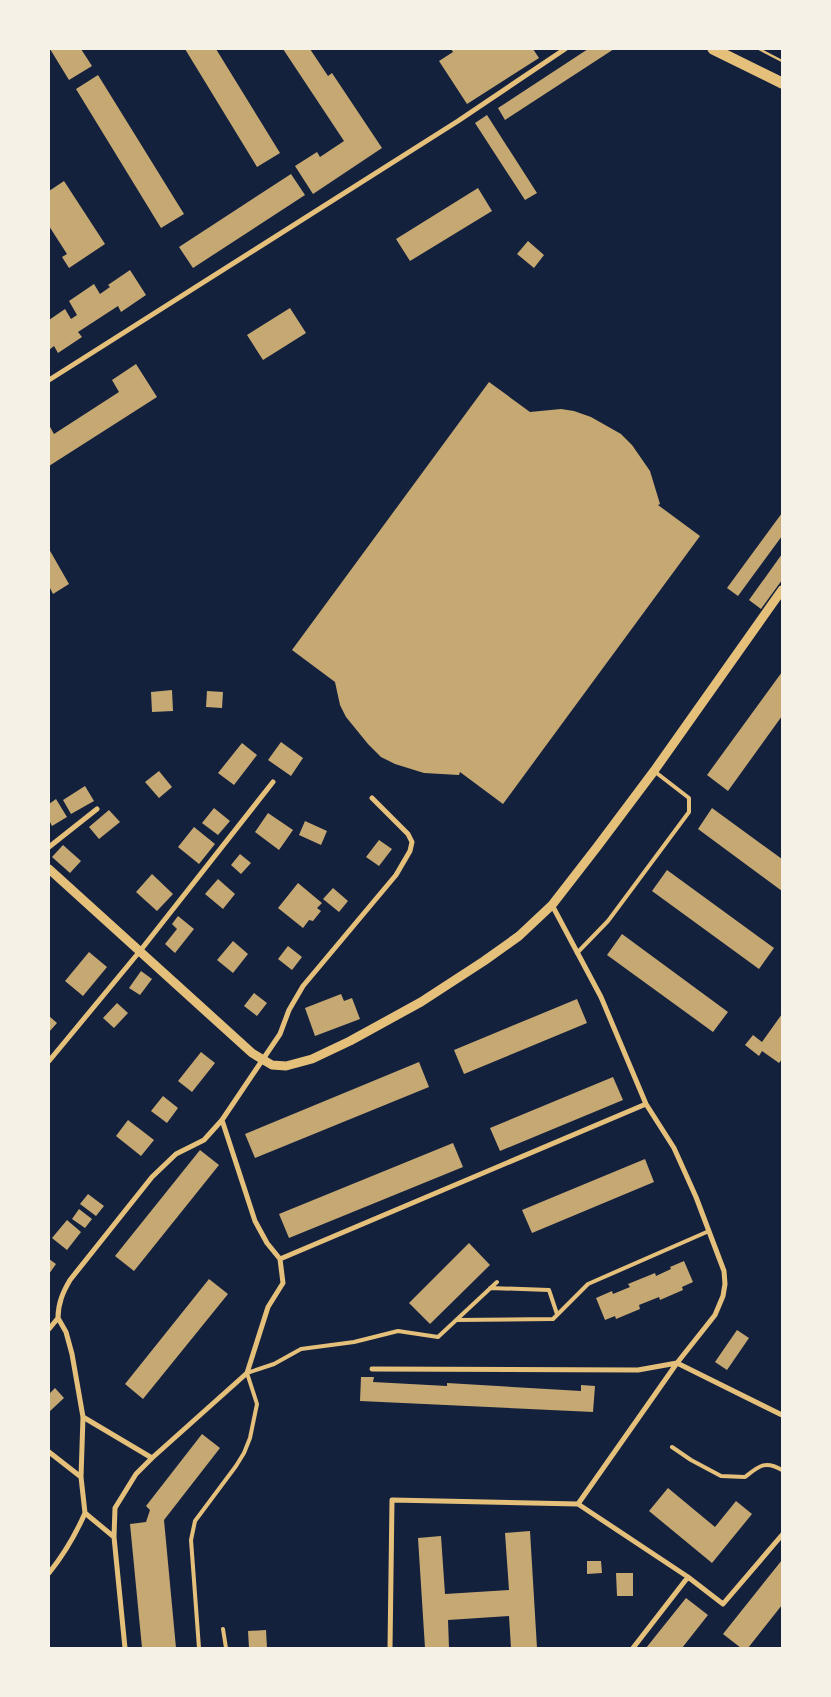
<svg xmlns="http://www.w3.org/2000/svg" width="831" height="1697" font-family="'Noto Sans',sans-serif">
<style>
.building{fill:#c6a872}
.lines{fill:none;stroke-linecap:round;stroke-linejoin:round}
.path{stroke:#e5c07b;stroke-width:2.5}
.service{stroke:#e5c07b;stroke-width:4}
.minor{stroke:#e5c07b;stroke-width:5}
.tertiary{stroke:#e5c07b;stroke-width:9}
.trunk{stroke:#e5c07b;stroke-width:11}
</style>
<rect width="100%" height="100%" fill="#14213d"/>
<path class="building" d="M50,49H81L92,66L69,80Z
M185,49H216L280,153L257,167Z
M283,49H310L328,76L332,73L382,148L313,194L295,166L317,152L320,157L344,141Z
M451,49H533L539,58L467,104L439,61L453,52Z
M588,49H614L505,120L498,108Z
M98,75L184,214L161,228L76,89Z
M487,115L537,193L525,200L475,123Z
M291,174L305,195L193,268L179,247Z
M64,181L105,244L69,268L62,257L67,254L49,226V191Z
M478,188L492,211L410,261L396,239Z
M528,241L544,255L534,268L517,254Z
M130,270L146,295L121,312L118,306L78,332L82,337L58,353L54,346L49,350V320L65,309L71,319L77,315L69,301L94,284L100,294L110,287L108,285Z
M290,308L306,333L263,360L247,335Z
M136,364L157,397L49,466V425L54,434L119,392L112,380Z
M489,382L530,412L561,409L574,411L591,417L621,434L632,445L650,471L660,504L658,505L700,536L503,804L460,772L459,775L424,773L395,764L381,757L368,744L346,717L340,705L335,682L292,650Z
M782,513V536L738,596L727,588Z
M49,549L69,584L53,594L49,586Z
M782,554V580L761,609L749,600Z
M782,672V716L728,791L707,775Z
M172,690L173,711L152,712L151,692Z
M207,691L223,692L222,708L206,707Z
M281,742L303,758L291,776L268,760Z
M242,743L257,755L234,785L218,773Z
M159,771L172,787L159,798L145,782Z
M85,786L94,801L71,814L63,800Z
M56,799L67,817L52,826L49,820V804Z
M214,808L230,821L218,835L202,823Z
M712,808L782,859V891L698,829Z
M109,810L120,822L99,839L89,827Z
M268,813L293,830L279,850L255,832Z
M305,821L327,831L321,845L299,835Z
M194,827L215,844L199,864L178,847Z
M379,840L392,849L379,866L366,857Z
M63,845L81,861L70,873L52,857Z
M240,854L251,863L241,874L231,865Z
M667,870L774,948L759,969L652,891Z
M152,874L173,894L157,911L136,892Z
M218,879L235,894L223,909L205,894Z
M298,883L322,903L317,908L321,911L313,921L309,920L303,928L278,908Z
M333,888L348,901L339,912L323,899Z
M178,916L194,929L175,953L165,944L177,929L172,924Z
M622,934L728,1012L713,1032L607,955Z
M233,941L248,954L233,973L217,960Z
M288,946L302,957L292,970L278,959Z
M89,952L107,967L83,996L65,981Z
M141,971L152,979L140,995L129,988Z
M254,993L267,1003L257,1016L244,1006Z
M341,994L344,1001L352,998L360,1019L315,1036L305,1008Z
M577,999L587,1023L464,1074L454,1050Z
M117,1003L128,1013L114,1028L103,1018Z
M782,1014V1059L779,1063L762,1051L759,1056L745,1045L753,1035L762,1042Z
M49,1016L57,1023L49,1032Z
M201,1052L215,1063L192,1092L178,1081Z
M419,1062L429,1087L255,1158L245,1134Z
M613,1077L623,1100L500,1151L490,1128Z
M163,1096L178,1108L167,1123L151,1111Z
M128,1120L154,1140L141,1156L116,1136Z
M453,1143L463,1167L289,1238L279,1214Z
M200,1150L219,1165L134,1271L115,1256Z
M645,1159L654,1182L532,1233L522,1210Z
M88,1194L104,1206L96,1216L80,1204Z
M79,1209L92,1219L85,1228L72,1219Z
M67,1220L81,1232L67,1250L52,1238Z
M469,1243L490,1265L430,1324L409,1303Z
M49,1259L56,1264L49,1274Z
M684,1261L693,1282L682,1287L683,1290L660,1300L659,1297L639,1305L640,1309L616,1319L615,1316L605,1320L596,1298L612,1291L613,1294L630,1287L628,1284L655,1273L656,1276L671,1269L670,1267Z
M209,1279L228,1294L143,1399L125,1384Z
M737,1330L749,1338L727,1370L715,1362Z
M361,1377H374L373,1382L447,1386V1383L581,1391V1385L595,1386L593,1412L360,1401Z
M55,1388L64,1398L49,1412V1394Z
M202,1434L220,1448L164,1520L176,1648H142L130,1524L146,1522L150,1510L146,1506Z
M668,1488L715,1527L736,1501L752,1514L712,1563L649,1511Z
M530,1531L537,1648H511L509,1616L448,1620L449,1648H425L418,1538L441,1536L445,1594L509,1590L505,1533Z
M782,1560V1605L748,1648H741L723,1634Z
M587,1561H601L602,1573L587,1574Z
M616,1573H633V1596H617Z
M686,1598L708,1615L682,1648H646Z
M266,1630L267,1648H249L248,1631Z"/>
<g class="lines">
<path class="path" d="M759,49L782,61"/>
<path class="service" d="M577,953L608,921L689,812V798L654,771
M490,1288L549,1290L557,1314
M456,1320L553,1319L588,1284L709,1231
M672,1447L691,1460L721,1476L745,1477C759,1466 765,1460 782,1470
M223,1629L226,1648
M199,1648L191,1540L195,1521L236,1466L244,1453L250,1438L257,1404L247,1373L274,1364L301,1349L354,1342L398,1331L438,1337L497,1282"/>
<path class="minor" d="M49,380L458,121L565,49
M49,847L97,809
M49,1061L140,951L273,782
M222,1120L255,1221L267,1243L280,1259
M58,1318L66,1332L72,1354L83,1417L81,1477L85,1513L114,1537L125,1648
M49,1329L58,1318C58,1303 63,1292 70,1280L152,1177L176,1154L204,1140L222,1120L280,1034L289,1010L303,986L396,875L410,851L412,842L408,834L372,798
M372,1369L638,1370L677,1363L782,1415
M83,1417L152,1458L247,1373L268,1307L283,1283L280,1259L646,1104
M49,1452L81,1477
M578,1504L688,1577
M114,1537L115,1508L136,1474L152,1458
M49,1573C65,1553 75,1536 85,1513
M390,1648L392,1500L578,1504L677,1363L715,1315L723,1296L725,1284L724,1271L696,1197L674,1148L646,1104L601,997L552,905
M633,1648L688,1577L723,1604L782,1535"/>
<path class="tertiary" d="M49,869L252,1053L272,1065L286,1066L312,1059L350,1041L421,1002L484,961L519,936L552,905L597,847L654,771L782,590"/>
<path class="trunk" d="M713,49L782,83"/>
</g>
<rect width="831" height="1697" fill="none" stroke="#f6f1e7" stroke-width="100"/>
</svg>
